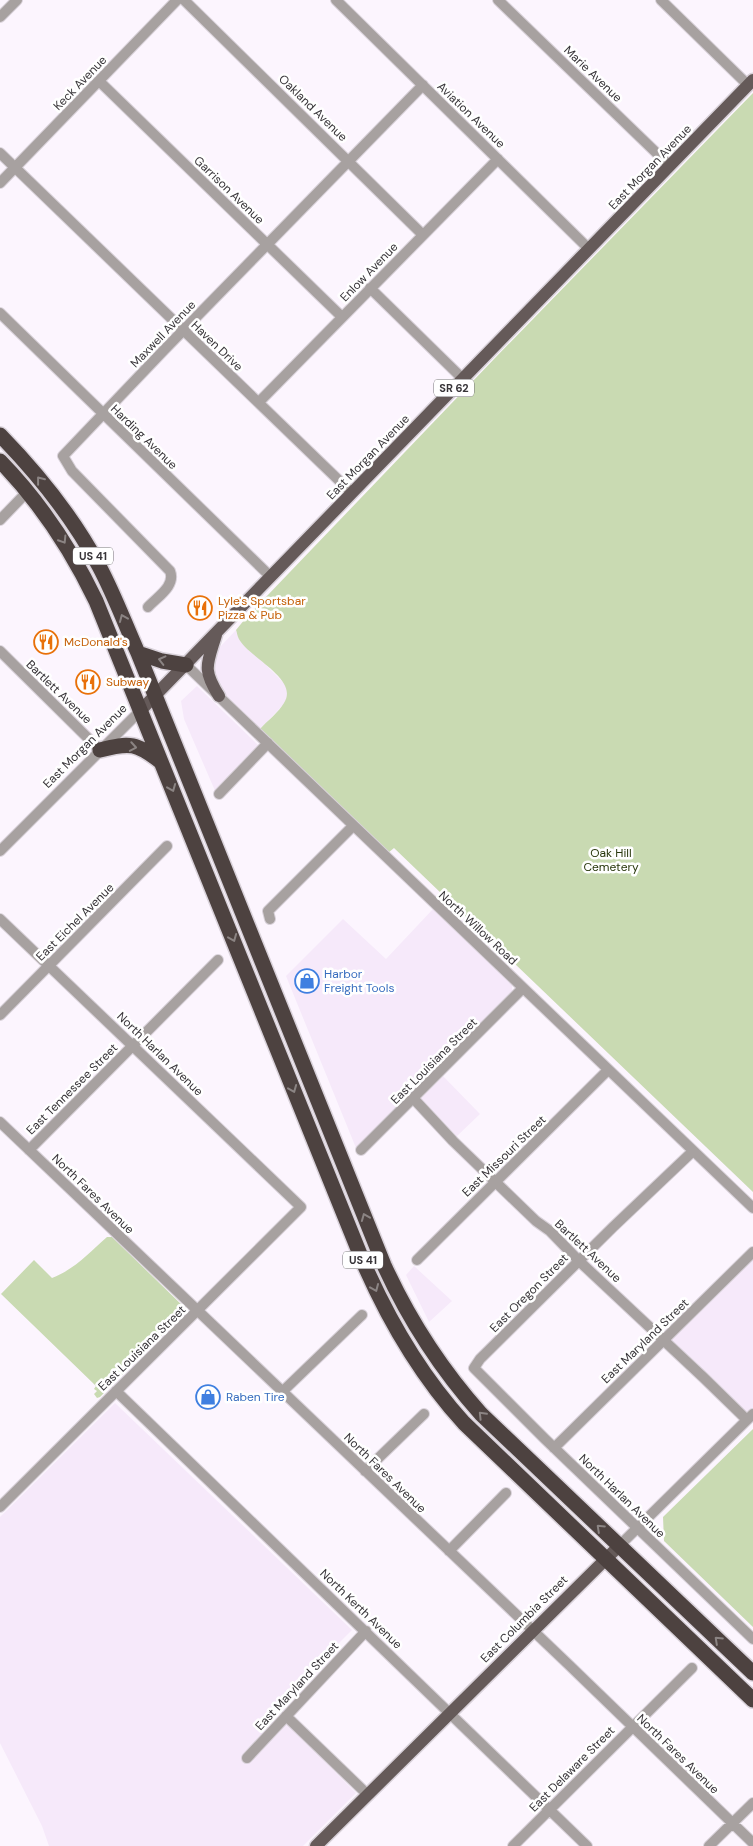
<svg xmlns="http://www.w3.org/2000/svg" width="753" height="1846" font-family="'DM Sans',sans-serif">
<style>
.built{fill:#f6e9fa}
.green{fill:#c9dab2}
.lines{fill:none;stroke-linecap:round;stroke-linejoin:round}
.minor-casing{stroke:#d9d2da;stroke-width:12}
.major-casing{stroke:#d9d2da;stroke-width:15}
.highway-casing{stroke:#d9d2da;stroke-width:18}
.minor{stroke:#a7a1a0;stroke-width:10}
.major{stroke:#655a59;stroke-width:12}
.highway{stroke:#4d4240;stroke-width:15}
.oneway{stroke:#8b8483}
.labels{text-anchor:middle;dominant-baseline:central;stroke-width:5;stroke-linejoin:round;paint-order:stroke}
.shield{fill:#fff;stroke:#737174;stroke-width:1}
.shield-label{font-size:11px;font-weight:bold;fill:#373438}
.street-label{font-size:12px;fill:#373438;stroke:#fff}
.food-label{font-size:12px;fill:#c56008;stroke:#fff;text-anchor:start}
.park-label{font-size:12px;fill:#29380d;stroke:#fff}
.shop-label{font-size:12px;fill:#366cbe;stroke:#fff;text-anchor:start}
</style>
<rect width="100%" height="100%" fill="#fcf5fe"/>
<path class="built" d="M236,630L238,637L286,685L288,692L285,703L260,729L218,687L211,664L219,648Z
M197,686L259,746L216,793L184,719L181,701Z
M433,909L512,984V994L356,1148L286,976L343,919L386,959Z
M441,1074L480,1114L456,1137L416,1099Z
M753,1255V1408L748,1414L668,1340Z
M414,1266L452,1301L429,1322L406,1275Z
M115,1403L352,1630L266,1716L277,1726L288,1724L356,1793L303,1846H49L42,1826L0,1743V1517Z"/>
<path class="green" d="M753,93V1192L394,848L388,853L260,729C267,721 279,712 284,703C300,678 246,657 238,637C237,635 237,632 236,630L245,619L495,358Z
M107,1237H112L184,1307L183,1314L100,1397L97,1398L94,1394L97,1391L94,1389L96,1386L1,1294L34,1260L52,1278C75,1269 89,1253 107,1237Z
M753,1429V1627L664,1541L663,1517Z"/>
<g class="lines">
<g class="minor-casing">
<path id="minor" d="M184,0L423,235
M336,0L589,249
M498,0L670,166
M661,0L748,85
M0,17L17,0
M99,81L342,317
M0,153L352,493
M0,183L177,0
M370,288L463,379
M0,313L271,577
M259,402L498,159
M0,520L28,491
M148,607C157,597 176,586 170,571L72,471L63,456L164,350L423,85
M0,651L100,750
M186,665L753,1208
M219,794L268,743
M0,851L141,710
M0,919L301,1207L0,1507
M270,919L268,911L353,826
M0,1015L167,846
M413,1098L453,1141L536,1221L550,1231L579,1261L704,1378L747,1420
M0,1122L568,1664L753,1843
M29,1150L218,960
M361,1150L523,988
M693,1151L613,1227L480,1359L474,1368L545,1439L753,1639
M417,1260L608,1070
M116,1391L587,1846
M282,1392L362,1315
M554,1448L753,1252
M365,1471L424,1414
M619,1546L753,1414
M449,1551L506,1493
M286,1716L368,1795
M247,1758L366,1631
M513,1846L692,1668
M709,1846L753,1803"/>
</g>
<g class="major-casing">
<path id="major" d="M216,635C207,665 202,669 219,696
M141,710L753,80
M316,1846L619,1546"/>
</g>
<g class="highway-casing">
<path id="highway" d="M0,435C38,474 73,517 99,566C114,594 125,624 138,653L384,1265C410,1322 440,1368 481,1414L753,1673
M0,461C40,502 71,549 96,601L364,1264C390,1323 421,1376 464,1423L753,1700
M138,653L162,661L186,665
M100,750C130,742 137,743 161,762"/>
</g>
<use href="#minor" class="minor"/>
<use href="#major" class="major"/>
<use href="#highway" class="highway"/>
</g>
<defs><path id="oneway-chevron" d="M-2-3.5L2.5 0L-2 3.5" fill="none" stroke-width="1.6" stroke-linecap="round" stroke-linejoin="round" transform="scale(1.25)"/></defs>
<g class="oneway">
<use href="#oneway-chevron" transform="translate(40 480) rotate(-128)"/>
<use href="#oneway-chevron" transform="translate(63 540) rotate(58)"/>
<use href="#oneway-chevron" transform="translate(123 618) rotate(-113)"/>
<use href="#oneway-chevron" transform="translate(162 660) rotate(-166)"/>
<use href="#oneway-chevron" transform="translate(133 747) rotate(10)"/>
<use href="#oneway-chevron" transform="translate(172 788) rotate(68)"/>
<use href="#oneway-chevron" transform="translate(233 938) rotate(68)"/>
<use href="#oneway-chevron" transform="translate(293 1089) rotate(68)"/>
<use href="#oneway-chevron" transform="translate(365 1217) rotate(-112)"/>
<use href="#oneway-chevron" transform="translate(375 1288) rotate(67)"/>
<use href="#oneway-chevron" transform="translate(482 1415) rotate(-134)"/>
<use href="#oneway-chevron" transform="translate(600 1528) rotate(-137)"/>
<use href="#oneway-chevron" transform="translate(718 1640) rotate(-137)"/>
</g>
<defs>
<g id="restaurant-ring" transform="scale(1.25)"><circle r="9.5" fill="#fff" stroke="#e8710a" stroke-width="1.5"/><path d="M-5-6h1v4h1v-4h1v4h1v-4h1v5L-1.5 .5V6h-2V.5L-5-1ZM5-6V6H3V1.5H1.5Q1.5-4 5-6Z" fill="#e8710a"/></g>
<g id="shop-ring" transform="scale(1.25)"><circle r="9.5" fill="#fff" stroke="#3f7fe0" stroke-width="1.5"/><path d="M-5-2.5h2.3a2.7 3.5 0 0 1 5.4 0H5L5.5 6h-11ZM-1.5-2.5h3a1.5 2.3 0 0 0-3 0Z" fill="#3f7fe0"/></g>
</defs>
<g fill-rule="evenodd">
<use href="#restaurant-ring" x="200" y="608"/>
<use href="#restaurant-ring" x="46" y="642"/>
<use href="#restaurant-ring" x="88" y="682"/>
<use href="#shop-ring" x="307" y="981"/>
<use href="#shop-ring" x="208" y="1397"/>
</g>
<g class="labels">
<g class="shield">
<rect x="434" y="379.5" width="40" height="17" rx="4"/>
<rect x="73" y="547.5" width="40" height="17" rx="4"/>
<rect x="343" y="1251.5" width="40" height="17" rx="4"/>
</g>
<g class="shield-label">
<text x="454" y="388">SR 62</text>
<text x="93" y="556">US 41</text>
<text x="363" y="1260">US 41</text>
</g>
<g class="street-label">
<text transform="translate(593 74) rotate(44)">Marie Avenue</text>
<text transform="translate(80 83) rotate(-46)">Keck Avenue</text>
<text transform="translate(313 108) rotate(44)">Oakland Avenue</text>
<text transform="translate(471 115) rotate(44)">Aviation Avenue</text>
<text transform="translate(650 167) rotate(-46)">East Morgan Avenue</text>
<text transform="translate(229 190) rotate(44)">Garrison Avenue</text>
<text transform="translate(369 272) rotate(-46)">Enlow Avenue</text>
<text transform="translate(163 334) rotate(-46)">Maxwell Avenue</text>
<text transform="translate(217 346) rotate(44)">Haven Drive</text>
<text transform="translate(144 437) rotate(44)">Harding Avenue</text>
<text transform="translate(368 457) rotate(-46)">East Morgan Avenue</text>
<text transform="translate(59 692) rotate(44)">Bartlett Avenue</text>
<text transform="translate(85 746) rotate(-45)">East Morgan Avenue</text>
<text transform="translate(75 922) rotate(-45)">East Eichel Avenue</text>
<text transform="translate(478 928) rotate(43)">North Willow Road</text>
<text transform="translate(160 1054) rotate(44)">North Harlan Avenue</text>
<text transform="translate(434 1061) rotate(-45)">East Louisiana Street</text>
<text transform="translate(72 1089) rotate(-45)">East Tennessee Street</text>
<text transform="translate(504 1156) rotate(-44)">East Missouri Street</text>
<text transform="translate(93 1194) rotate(44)">North Fares Avenue</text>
<text transform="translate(588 1251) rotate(43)">Bartlett Avenue</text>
<text transform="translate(529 1293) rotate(-45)">East Oregon Street</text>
<text transform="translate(645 1341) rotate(-44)">East Maryland Street</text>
<text transform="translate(142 1348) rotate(-44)">East Louisiana Street</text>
<text transform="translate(385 1473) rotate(44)">North Fares Avenue</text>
<text transform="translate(622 1496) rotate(44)">North Harlan Avenue</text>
<text transform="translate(361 1609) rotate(44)">North Kerth Avenue</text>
<text transform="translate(524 1619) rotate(-45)">East Columbia Street</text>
<text transform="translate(297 1686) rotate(-47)">East Maryland Street</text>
<text transform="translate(678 1754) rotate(44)">North Fares Avenue</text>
<text transform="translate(572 1769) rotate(-45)">East Delaware Street</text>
</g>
<g class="food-label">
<text x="218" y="601">Lyle's Sportsbar<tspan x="218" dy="14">Pizza &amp; Pub</tspan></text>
<text x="64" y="642">McDonald's</text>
<text x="106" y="682">Subway</text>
</g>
<g class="park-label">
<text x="611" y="853">Oak Hill<tspan x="611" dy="14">Cemetery</tspan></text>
</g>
<g class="shop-label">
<text x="324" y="974">Harbor<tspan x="324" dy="14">Freight Tools</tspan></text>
<text x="226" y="1397">Raben Tire</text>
</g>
</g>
</svg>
